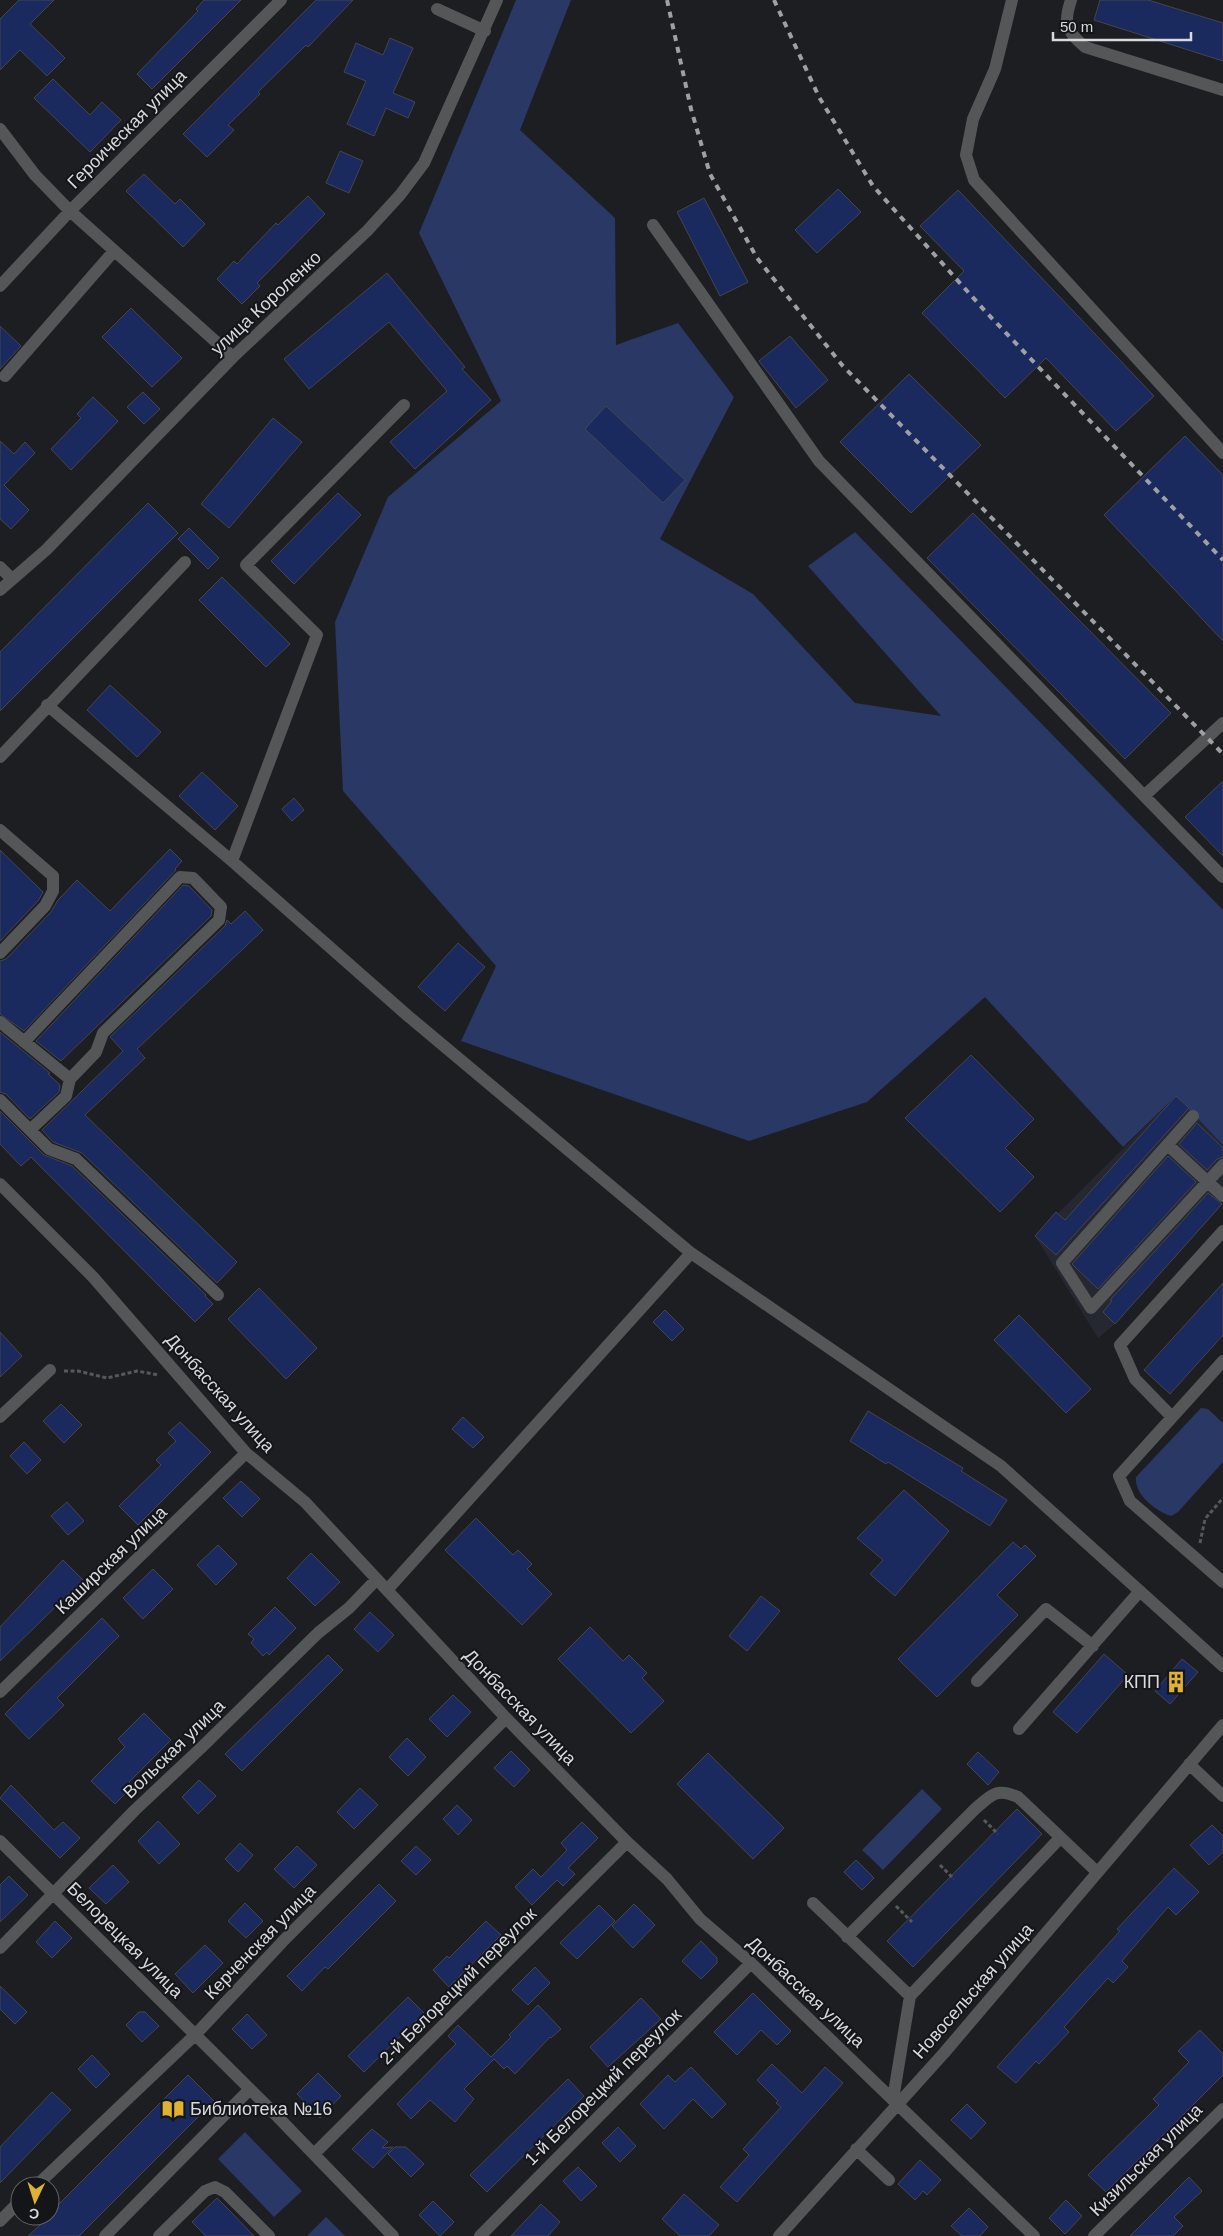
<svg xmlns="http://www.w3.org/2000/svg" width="1223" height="2236" font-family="Helvetica,sans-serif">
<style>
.built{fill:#252831}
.green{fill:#293865}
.building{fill:#1a295e;stroke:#44464b}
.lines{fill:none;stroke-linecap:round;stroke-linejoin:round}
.path{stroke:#57585b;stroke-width:3;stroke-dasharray:4 2.5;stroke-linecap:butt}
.minor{stroke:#555658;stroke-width:12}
.rail{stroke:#9fa0a3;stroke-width:4;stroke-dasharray:6 6;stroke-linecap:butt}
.labels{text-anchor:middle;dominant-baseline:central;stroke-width:4;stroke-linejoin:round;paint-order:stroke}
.street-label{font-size:18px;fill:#d9dadd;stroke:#141519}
.poi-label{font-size:18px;fill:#d9dadd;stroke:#141519;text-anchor:end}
</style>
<rect width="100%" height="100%" fill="#1d1e22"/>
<path class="built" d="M1176,1096L1223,1145V1203L1115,1324L1098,1338L1035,1236Z"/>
<path class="green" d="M516,0H571L520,130L615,218L616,345L678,323L734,397L660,539L753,594L855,703L941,716L808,566L855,532L1223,910V1145L1176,1096L1123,1147L985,997L867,1102L749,1141L461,1041L496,966L343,791L335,622L388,497L501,401L419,233Z
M1201,1408L1208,1409L1223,1423V1462L1178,1512L1171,1516C1155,1511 1134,1494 1136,1477Z
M922,1789L942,1809L883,1870L862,1850Z
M245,2132L302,2191L274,2217L218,2159Z
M326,2217L345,2236H307Z"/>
<path class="building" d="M19,0H54L30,24L65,58L47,76L20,50L0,70V19Z
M204,0H241L152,89L137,74L198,11L196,9Z
M316,0H353L308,47L306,45L258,92L260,94L228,125L234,130L207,157L183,134Z
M1100,0H1148L1223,23V61L1094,20Z
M390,38L413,48L393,93L415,102L408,118L386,108L374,136L347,124L366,81L344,72L356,43L383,55Z
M53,79L90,115L102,102L121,120L90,152L34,98Z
M340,151L363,161L349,193L326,183Z
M144,174L175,204L180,199L205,224L183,247L126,191Z
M838,189L861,212L817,253L795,230Z
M958,190L1154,396L1116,431L1046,358L1005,398L922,313L964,271L920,226Z
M308,196L325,214L257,283L260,286L242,304L217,279L234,261L237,264L276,223L278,225Z
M704,198L748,282L720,296L677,212Z
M387,273L465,367L462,369L491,400L415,469L390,442L447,391L389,322L309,389L284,359Z
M131,308L182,358L152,387L102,337Z
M0,326L21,346L0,369Z
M790,336L828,380L796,408L759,361Z
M909,374L981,445L911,513L840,442Z
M143,392L160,409L144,424L127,407Z
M93,397L118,421L71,470L51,449L81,418L77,414Z
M606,406L685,480L663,503L585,429Z
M273,418L302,442L229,528L201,504Z
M1185,436L1223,475V641L1104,515Z
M0,441L14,454L25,442L35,453L4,485L29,510L11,529L0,519Z
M338,493L361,515L294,584L271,561Z
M148,503L178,533L0,711V652Z
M973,513L1171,713L1125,759L927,558Z
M189,528L219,558L208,569L178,539Z
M222,577L290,644L266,667L199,600Z
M110,685L161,732L137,757L87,710Z
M202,772L238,806L215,830L179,796Z
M1223,781V856L1185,817Z
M294,798L304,810L292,821L282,809Z
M170,849L182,861L175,869L176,870L24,1031L0,1014V961L6,959L51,912L58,900L77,880L110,911Z
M0,850L43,892L38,901L0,941Z
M183,885L189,886L212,910L211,916L61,1061L36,1041Z
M245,911L263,930L137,1049L145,1058L85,1115L237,1262L217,1283L82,1153L53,1142L42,1130L123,1051L110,1037L225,926L227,920L231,924Z
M458,943L485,967L445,1011L418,987Z
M0,1032L50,1073L48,1074L60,1085L59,1092L30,1119L6,1094L0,1092Z
M971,1055L1034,1119L1005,1148L1034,1177L1000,1212L905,1118Z
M1176,1096L1189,1108L1056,1255L1035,1236L1056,1212L1065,1220Z
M0,1111L44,1155L72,1166L206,1295L205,1296L213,1304L195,1322L31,1157L21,1166L0,1144Z
M1197,1123L1223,1148V1157L1217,1159L1207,1170L1179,1144Z
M1168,1156L1196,1182L1098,1289L1072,1264Z
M1208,1193L1222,1204L1115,1324L1103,1312L1112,1301L1110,1300Z
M1223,1283V1335L1170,1394L1144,1370Z
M259,1288L317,1348L286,1379L228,1319Z
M665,1310L684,1329L672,1341L653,1322Z
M1019,1315L1091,1389L1066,1413L994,1340Z
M0,1332L22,1356L0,1377Z
M61,1404L82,1425L64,1443L43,1421Z
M868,1411L963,1468L961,1471L1007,1500L990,1526L888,1462L886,1464L850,1441Z
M463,1417L484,1437L473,1448L452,1429Z
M180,1422L211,1452L138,1525L119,1506L161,1465L156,1460L176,1441L168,1433Z
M24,1442L41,1460L27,1474L10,1456Z
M241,1481L260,1499L242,1517L223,1498Z
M904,1490L949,1531L895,1596L870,1574L883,1560L857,1538Z
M67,1502L84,1521L68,1535L51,1516Z
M476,1518L513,1555L518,1550L532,1564L527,1569L552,1594L522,1625L445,1550Z
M1013,1542L1021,1549L1025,1545L1036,1556L997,1595L1018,1615L937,1697L898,1659Z
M218,1545L237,1564L216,1585L197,1565Z
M311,1553L340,1582L315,1606L287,1578Z
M63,1560L83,1580L0,1661V1627Z
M153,1569L173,1589L143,1619L123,1598Z
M761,1596L780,1611L747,1651L729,1636Z
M275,1607L296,1628L269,1655L267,1652L263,1656L251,1643L254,1639L248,1634Z
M370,1612L394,1635L378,1652L354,1629Z
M102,1618L119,1636L57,1698L64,1705L29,1739L5,1714Z
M590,1627L623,1661L629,1655L647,1673L642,1678L664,1701L631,1733L558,1659Z
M1104,1654L1128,1675L1077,1733L1053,1712Z
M328,1655L343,1670L242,1771L225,1754Z
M1182,1659L1198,1672L1170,1704L1155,1691Z
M453,1695L471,1712L447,1737L429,1719Z
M144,1713L171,1740L129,1782L133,1786L115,1804L91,1781L125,1747L118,1739Z
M407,1738L426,1757L408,1776L389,1757Z
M511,1751L530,1770L514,1787L494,1768Z
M978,1752L999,1772L988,1785L967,1764Z
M708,1753L784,1828L753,1859L677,1784Z
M199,1780L216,1796L198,1814L182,1797Z
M11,1785L54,1830L63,1822L80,1838L60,1858L0,1798Z
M360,1788L378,1805L354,1829L337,1812Z
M457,1805L472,1820L458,1835L443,1819Z
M1017,1809L1042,1834L913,1967L887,1941Z
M158,1821L180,1844L159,1864L138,1841Z
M582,1822L598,1838L568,1868L575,1874L563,1886L557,1880L532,1905L515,1887L533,1869L541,1877L567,1850L561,1843Z
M1212,1825L1223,1836V1852L1209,1865L1190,1845Z
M240,1843L253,1855L238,1872L225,1859Z
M297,1846L317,1865L294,1888L274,1869Z
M416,1846L431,1860L416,1875L401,1861Z
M856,1860L874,1878L862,1890L844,1872Z
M113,1865L129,1882L106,1904L89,1888Z
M1174,1868L1199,1892L1176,1915L1168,1907L1122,1961L1128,1967L1113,1983L1108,1978L1064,2027L1069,2032L1039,2064L1036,2061L1016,2083L997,2067L1120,1931L1117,1929Z
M9,1876L28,1895L0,1922V1885Z
M379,1884L396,1901L328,1969L325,1967L302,1991L287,1976Z
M245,1903L263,1921L246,1938L228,1921Z
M634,1904L655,1925L633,1948L612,1926Z
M599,1905L615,1921L577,1959L560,1943Z
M55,1921L72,1938L52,1958L36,1942Z
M486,1921L501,1935L449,1987L433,1970L447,1956L449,1958Z
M701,1941L717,1958V1963L701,1979L682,1961Z
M205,1945L223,1963L193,1993L175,1974Z
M535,1967L550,1983L528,2005L512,1990Z
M0,1986L27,2012L15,2024L0,2009Z
M753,1993L791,2031L777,2045L761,2030L737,2055L714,2032Z
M408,1997L424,2013L364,2072L348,2056Z
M641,1998L661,2019L608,2067L590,2047Z
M538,2005L561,2029L551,2038L550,2037L515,2074L507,2066L504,2069L494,2059L464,2089L474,2099L455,2122L430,2100L411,2119L397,2104L456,2044L448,2036L458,2025L491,2057L511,2037L509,2035Z
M139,2012H145L159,2026L142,2042L126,2025Z
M247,2014L267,2035L252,2049L232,2029Z
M1200,2030L1223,2054V2075L1106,2192L1088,2175L1159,2105L1153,2099L1189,2062L1178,2051Z
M92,2055L110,2074L96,2088L78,2069Z
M772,2064L802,2093L825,2067L843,2083L737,2202L720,2187L749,2155L743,2149L781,2107L776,2103L778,2101L757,2080Z
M691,2067L726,2104L712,2118L693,2099L664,2129L640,2104L668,2075L675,2082Z
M318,2073L341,2096L320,2118L297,2094Z
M188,2075L214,2101L79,2236H28L50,2216V2213Z
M568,2079L584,2096L487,2192L470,2175Z
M52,2092L71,2110L0,2183V2147Z
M967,2104L986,2123L971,2139L951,2120Z
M618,2127L636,2146L620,2162L602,2143Z
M372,2129L388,2142L382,2148L393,2147L373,2168L352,2149Z
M395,2147H406L424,2164L411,2177L388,2154Z
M920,2160L941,2180L927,2195L923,2191L915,2200L898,2184Z
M578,2167L597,2186L581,2201L563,2181Z
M1189,2177L1202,2191L1174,2217L1183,2226L1173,2236H1130Z
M684,2194L719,2225L709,2236H680L662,2219Z
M217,2198L230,2211L254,2236H206L192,2222Z
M1066,2200L1082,2216L1065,2234L1049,2218Z
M433,2201L454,2222L440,2236L419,2215Z
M541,2204L560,2222L548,2236H511Z
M969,2208L988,2227L980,2236H962L951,2226Z"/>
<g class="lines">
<path class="path" d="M64,1371H78L107,1378L137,1371L158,1375
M1200,1543L1205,1519L1223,1498
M984,1820L998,1834
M940,1865L954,1879
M896,1906L912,1922"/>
<path class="minor" d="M1012,0L995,69L973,119L966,155L974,180L1223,453
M1071,0C1063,24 1066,31 1085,47L1223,90
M437,9L485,31
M0,129L35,175L70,211L233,357
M653,225L819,461L1223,877
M0,286L70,211L281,0
M5,376L114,251
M0,567L11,578
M0,590L46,550L233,357L367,231L400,195L424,163L497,0
M47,705L232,861L408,1016L691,1253L1001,1466L1223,1666
M0,757L185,562
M1144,796L1223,723
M0,830L53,876V891L45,906L0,953
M232,861L317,635L246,565L404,405
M0,1022L70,1079
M24,1042L180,877L193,878L221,907L219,920L103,1033L96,1052L70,1079L66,1096L30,1130
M0,1100L49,1149L76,1159L218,1295
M1193,1116L1062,1263L1091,1308L1223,1165
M1168,1145L1223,1196
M0,1184L93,1277L246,1453L305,1502L506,1718L627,1842L667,1879L700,1919L751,1963L1034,2236
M1223,1361L1119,1476L1130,1501L1223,1582
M0,1417L50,1370
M1172,1417L1135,1379L1120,1345L1223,1231
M387,1590L691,1253
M977,1681L1046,1609L1093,1646
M0,1692L246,1453
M1019,1729L1140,1591
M1189,1764L1223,1796
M0,1841L272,2111L393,2236
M813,1903L910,1996
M847,1937L974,1810C991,1795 996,1787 1018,1797L1097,1872
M0,1948L135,1810L203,1746L318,1633L349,1608L376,1580
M893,2099L910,1996L1060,1838
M856,2149L889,2180
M314,2154L627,1842
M36,2186L195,2035L286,1938L506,1718
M0,2221L20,2201
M105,2236L250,2089
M159,2236L205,2191L215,2187L225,2192L269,2236
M480,2236L751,1963
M779,2236L944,2053L1223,1725
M1094,2236L1223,2109"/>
<path class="rail" d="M667,0L691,109L710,174L757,258L842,365L1223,754
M774,0L819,97L873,186L985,311L1223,560"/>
</g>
<defs>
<g id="building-bare" transform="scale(1.725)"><path d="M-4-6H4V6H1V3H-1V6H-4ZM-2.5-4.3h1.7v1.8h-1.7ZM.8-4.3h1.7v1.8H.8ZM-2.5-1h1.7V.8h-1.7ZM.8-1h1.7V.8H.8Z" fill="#ddb133" stroke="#141519" stroke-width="2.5" paint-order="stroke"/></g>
<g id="library-bare" transform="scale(1.725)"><path d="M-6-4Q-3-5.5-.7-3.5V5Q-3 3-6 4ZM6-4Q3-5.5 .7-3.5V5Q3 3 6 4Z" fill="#ddb133" stroke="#141519" stroke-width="2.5" paint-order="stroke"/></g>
</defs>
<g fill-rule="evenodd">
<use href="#building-bare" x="1176" y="1682"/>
<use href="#library-bare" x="173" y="2109"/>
</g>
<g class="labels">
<g class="street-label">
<text transform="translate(127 129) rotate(-45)">Героическая улица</text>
<text transform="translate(266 303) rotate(-43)">улица Короленко</text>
<text transform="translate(220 1393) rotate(48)">Донбасская улица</text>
<text transform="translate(111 1560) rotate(-44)">Каширская улица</text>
<text transform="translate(520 1707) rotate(46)">Донбасская улица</text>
<text transform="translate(174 1749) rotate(-44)">Вольская улица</text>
<text transform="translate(125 1940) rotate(45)">Белорецкая улица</text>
<text transform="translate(260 1942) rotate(-46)">Керченская улица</text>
<text transform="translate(458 1986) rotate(-45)">2-й Белорецкий переулок</text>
<text transform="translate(973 1991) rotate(-49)">Новосельская улица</text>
<text transform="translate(806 1992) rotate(43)">Донбасская улица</text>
<text transform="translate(603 2087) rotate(-45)">1-й Белорецкий переулок</text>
<text transform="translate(1146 2160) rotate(-45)">Кизильская улица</text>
</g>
<g class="poi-label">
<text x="1160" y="1682">КПП</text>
<text x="190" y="2109" text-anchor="start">Библиотека №16</text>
</g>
</g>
<g transform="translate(35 2201) rotate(184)"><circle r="24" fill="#141519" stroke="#636467"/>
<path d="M0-4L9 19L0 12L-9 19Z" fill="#ddb133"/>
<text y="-8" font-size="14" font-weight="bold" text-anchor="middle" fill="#d9dadd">С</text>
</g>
<path d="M1053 32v8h138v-8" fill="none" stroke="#d9dadd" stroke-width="2.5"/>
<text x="1060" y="32" font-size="15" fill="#d9dadd" stroke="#141519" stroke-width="4" paint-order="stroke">50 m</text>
</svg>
